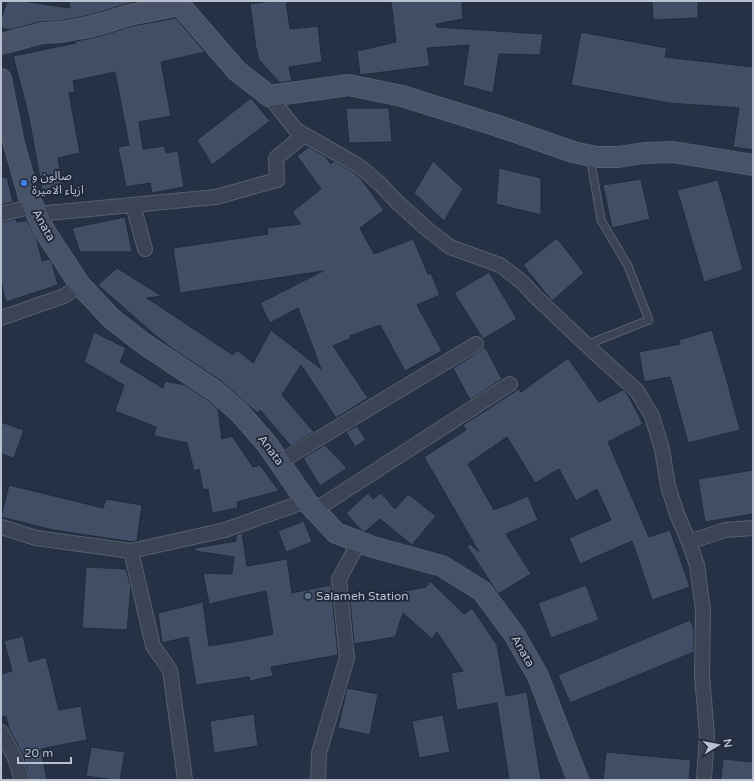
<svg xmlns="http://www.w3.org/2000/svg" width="754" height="781" font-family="'Varela Round','Noto Sans Arabic',sans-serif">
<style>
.building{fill:#424e65;stroke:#212b3c}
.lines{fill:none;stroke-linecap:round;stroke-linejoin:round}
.lane-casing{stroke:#565f6f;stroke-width:9}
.street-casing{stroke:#565f6f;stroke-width:16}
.secondary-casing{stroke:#565f6f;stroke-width:22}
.lane{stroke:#3b4455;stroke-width:7}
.street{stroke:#3b4455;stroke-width:14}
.secondary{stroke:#485268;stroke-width:20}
.shop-dot{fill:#3f7fe0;stroke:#1f293a;stroke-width:1.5}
.service-dot{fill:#5c6f8a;stroke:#1f293a;stroke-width:1.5}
.labels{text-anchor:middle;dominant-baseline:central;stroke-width:4;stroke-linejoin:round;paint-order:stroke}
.poi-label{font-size:12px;fill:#b8bfce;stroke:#1f293a;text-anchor:start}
.street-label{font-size:12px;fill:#b8bfce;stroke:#1f293a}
</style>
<rect width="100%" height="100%" fill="#263145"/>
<path class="building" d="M7,1H22L70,8L69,1H141L126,4L101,12L82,17L59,21L39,22L10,30L1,28V20Z
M272,1H286L290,29L318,26L322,62L289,67L292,81L280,83L259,60L256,48L250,4Z
M391,1H462L463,19L436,24L437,27L543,34L540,55L499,54L493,93L463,85L469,45L427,48L430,66L360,75L357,51L396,42Z
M652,1H698V18L653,20Z
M176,18L205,52L161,62L171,116L139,122L143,149L164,146L166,153L178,151L184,187L152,193L150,183L126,187L118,147L129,145L115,72L73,81L75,92L69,93L80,153L58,158L64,191L43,195L28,113L13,56L76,43L70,42L87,39L107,34L132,26Z
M581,32L667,48L665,57L753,67V150L733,147L739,108L669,103L571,85Z
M251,98L270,121L212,165L197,140Z
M346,108H389L392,142L349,143Z
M309,147L326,157L331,164L334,161L354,173L361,179L384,210L360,228L374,254L413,239L428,274L431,273L440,295L417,305L442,351L405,371L380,325L350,336L351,338L333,346L368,398L336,418L301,365L282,395L314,432L291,446L260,410L258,413L249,406L221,381L177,352L156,336L98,285L117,268L162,296L147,298L233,355L237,350L253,363L271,330L321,369L298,308L270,323L260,303L323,271L180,293L173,248L268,234L267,228L301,224L292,212L321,189L297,156Z
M433,161L463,189L444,221L414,193Z
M499,168L541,178V215L496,204Z
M7,177L13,202L1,205V178Z
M641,179L650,219L612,228L603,185Z
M718,180L743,270L704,282L677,190Z
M125,217L132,252H80L72,228Z
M16,219L17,222L27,220L37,240L42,261L49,259L52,263L58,285L6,302L1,281V222Z
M557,238L584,273L552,301L523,265Z
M489,272L517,319L483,339L454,293Z
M712,330L726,377L740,430L688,443L670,377L644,382L639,352L680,344L679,340Z
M94,332L126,348L120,362L163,388L165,381L185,385L208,400L218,409L222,439L232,436L253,467L260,465L279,491L237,502L238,508L212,513L208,489L203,490L199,469L194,471L187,443L154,436L156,427L115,411L124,385L84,362Z
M485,347L502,379L470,400L453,368L480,351Z
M568,358L599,402L623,390L628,395L643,424L608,442L649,537L670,530L690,587L652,600L632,541L580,564L569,538L611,520L597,489L576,501L559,469L535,483L507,437L468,464L494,510L528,496L538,520L506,534L531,574L498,594L467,546L470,544L479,552L424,457L466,430L463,425L519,389L521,392Z
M1,422L24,430L14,458L1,454Z
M357,426L366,440L355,447L346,432Z
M325,445L347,468L320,486L303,458Z
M753,470V514L705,522L698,479Z
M9,485L103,508L106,499L142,505L137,541L133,542L53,530L1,517Z
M368,493L373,499L381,493L395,509L408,494L436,516L412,545L380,519L365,532L361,530L346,513Z
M304,521L312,542L286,552L278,531Z
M242,533L247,566L287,559L292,593L331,585L338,655L271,667L273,676L250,681L249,677L196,685L188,637L162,643L158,613L203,602L209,646L245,640L273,634L266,591L209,604L203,573L232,574L234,557L195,551V548L236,541V535Z
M86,567L126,569L131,587L127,630L82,628Z
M430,581L464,614L472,608L497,645L506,696L527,692L541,780H509L497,703L457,710L451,673L463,671L437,632L432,639L403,613L395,637L354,644L350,601L426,587Z
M586,585L599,620L551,638L538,603Z
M690,620L694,629V652L570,703L558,675Z
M23,636L29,662L46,657L59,710L81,706L87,740L41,749L47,780H30L23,755L9,729L6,716L1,717V674L12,671L4,641Z
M347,688L378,694L370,735L338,728Z
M254,714L258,746L214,753L210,721Z
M443,715L450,752L419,758L412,721Z
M91,747L125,752L120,780H115L86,776Z
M606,752L691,760L689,780H603Z
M723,759L753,762V780H721Z"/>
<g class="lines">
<g class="lane-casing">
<path id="lane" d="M586,345L649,320L628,266L601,220L590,157"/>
</g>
<g class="street-casing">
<path id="street" d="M269,96L296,130L359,166L379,183L398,203L427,229L450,247L500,265L522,282L536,297L593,351L637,391L652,416L662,449L668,486L677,514L689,542L697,565L703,610L702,676L707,735L704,780
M133,205L145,249
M1,214L33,206
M37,214L216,197L277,180L276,158L304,135
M1,318L64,296L80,285
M280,462L476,344
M315,510L510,384
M1,527L36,538L131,551L225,530L306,501
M689,542L725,530L753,528
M131,551L153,646L170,670L185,780
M1,732L15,758L22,780
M318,780L319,753L347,658L339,579L359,542"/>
</g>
<g class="secondary-casing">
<path id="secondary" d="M1,44L42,33L60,32L84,28L104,23L129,15L180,5L237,71L269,96L349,85L402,96L498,126L573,152L596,157H618L644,153L673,152L753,165
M1,79L14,144L29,197L44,230L80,285L111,318L143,343L215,391L240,413L267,444L306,501L336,533L373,547L442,566L482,591L514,634L538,676L578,780"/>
</g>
<use href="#lane" class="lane"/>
<use href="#street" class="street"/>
<use href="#secondary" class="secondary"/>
</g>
<circle class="shop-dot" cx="24" cy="183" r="4"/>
<circle class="service-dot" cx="308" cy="596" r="4"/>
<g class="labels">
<g class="poi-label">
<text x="32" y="176">صالون و<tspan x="32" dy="14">ازياء الاميرة</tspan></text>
<text x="316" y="596">Salameh Station</text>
</g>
<g class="street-label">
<text transform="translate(44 225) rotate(61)">Anata</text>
<text transform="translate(271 450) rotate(53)">Anata</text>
<text transform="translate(523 651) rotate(60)">Anata</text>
</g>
</g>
<rect width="754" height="781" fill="none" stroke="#b8bfce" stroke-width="4"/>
<g transform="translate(718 745) rotate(80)" stroke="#1f293a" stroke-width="3" paint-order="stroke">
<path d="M0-3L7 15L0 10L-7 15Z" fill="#b8bfce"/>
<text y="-6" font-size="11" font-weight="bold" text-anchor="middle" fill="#b8bfce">N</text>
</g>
<path d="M18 757v6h53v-6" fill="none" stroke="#b8bfce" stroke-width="2"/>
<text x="24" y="757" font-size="12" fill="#b8bfce" stroke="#1f293a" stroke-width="3" paint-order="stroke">20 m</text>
</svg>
